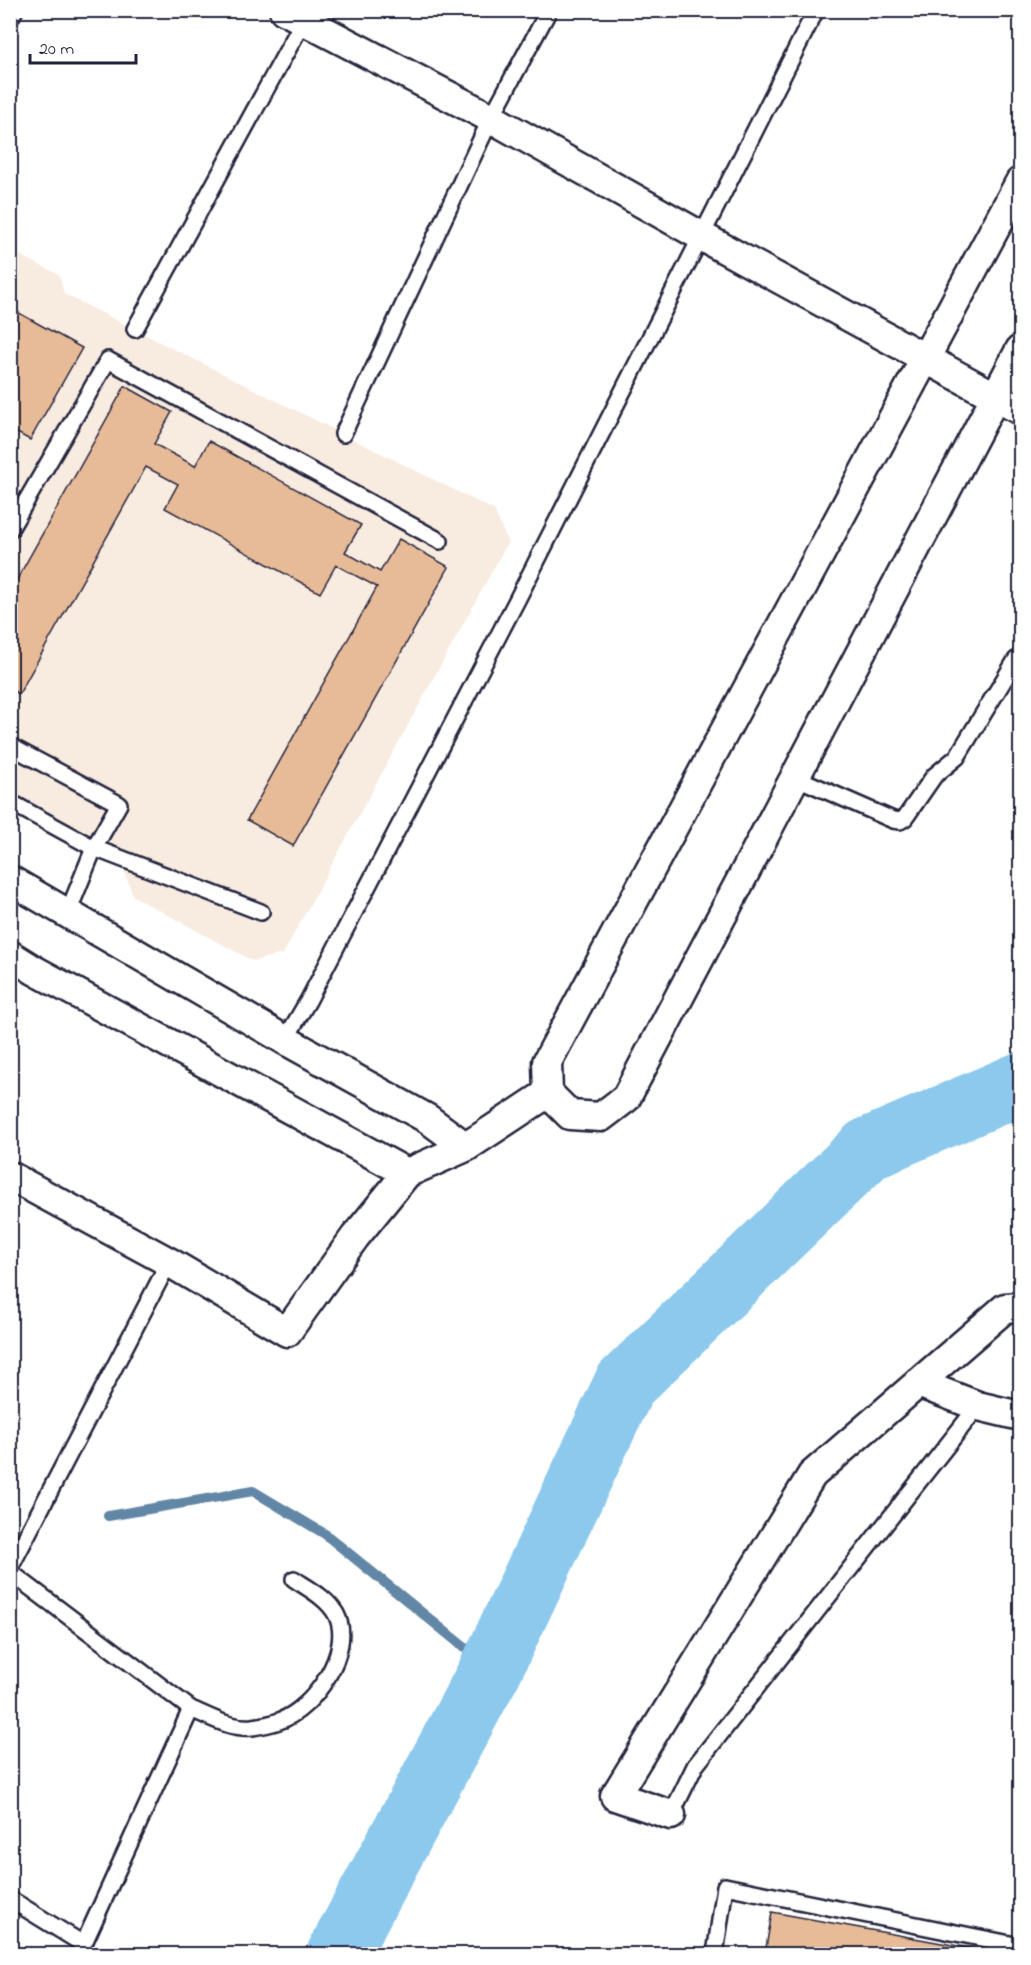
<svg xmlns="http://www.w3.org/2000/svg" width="1031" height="1965" font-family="'Indie Flower',sans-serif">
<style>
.built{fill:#f8ebe0}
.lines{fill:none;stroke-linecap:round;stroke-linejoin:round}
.stream{stroke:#6286a6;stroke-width:10}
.river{stroke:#8dc9ed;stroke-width:63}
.building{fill:#e7bb97;stroke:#22223b;stroke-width:1.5}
.service-casing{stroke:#22223b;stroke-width:20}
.minor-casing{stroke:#22223b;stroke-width:33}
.service{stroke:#fff;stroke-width:15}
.minor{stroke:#fff;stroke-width:28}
</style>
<rect width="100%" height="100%" fill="#fff"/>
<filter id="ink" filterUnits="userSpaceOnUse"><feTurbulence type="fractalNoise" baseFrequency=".0167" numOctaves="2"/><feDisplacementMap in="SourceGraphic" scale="12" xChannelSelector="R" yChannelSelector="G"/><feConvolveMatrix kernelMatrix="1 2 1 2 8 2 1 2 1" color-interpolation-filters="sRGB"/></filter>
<g filter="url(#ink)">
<path class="built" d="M10,250L59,275L64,294L494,510L508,542L283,954L253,961L133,896L122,865L11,804Z"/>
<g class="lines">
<path class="stream" d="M108,1516L253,1491L325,1534L491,1669"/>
<path class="river" d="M338,1954L491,1669L625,1384L868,1149L1020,1084"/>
</g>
<path class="building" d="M10,308L82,348L30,440L10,429Z
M125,386L172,412L154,444L195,466L209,441L361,525L345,552L380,572L399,539L449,567L293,846L247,820L377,587L336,565L320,593L165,508L178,484L146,467L19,694L10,689V592Z
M772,1912L1002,1954H765Z"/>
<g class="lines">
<g class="service-casing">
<path id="service" d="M10,19L15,10
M135,329L306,16
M343,434L491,118L549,10
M10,529L108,360L440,541
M10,746L119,804L94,848L67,915
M795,777L893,820L900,821L905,818L934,776L957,757L1016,660L1020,657
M10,802L94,848L261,912
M285,1040L308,1001L518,598L816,10
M10,1568L169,1262
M10,1572L191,1709C210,1717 230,1729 252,1727C260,1726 271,1724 279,1721C313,1710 355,1650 336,1614C327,1598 309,1589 294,1579
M671,1815L695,1766L978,1406
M10,1899L83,1944
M79,1954L191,1709
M715,1954L725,1886L1020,1946"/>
</g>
<g class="minor-casing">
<path id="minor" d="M284,10L491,118L701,236L1020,410
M1020,182L547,1062L548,1093L570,1115L601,1117L626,1098L1020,350
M10,880L285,1040L428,1119L466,1147L407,1173L355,1237L287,1332L169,1262L10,1176
M10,955L34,970L407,1173
M466,1147L548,1093
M918,1383L978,1406L1020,1416
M671,1815L615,1796L812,1475L1005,1308L1020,1307"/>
</g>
<use href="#service" class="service"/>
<use href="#minor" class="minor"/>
</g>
</g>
<rect width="1031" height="1965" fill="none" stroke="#fff" stroke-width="36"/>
<rect x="18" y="18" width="995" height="1929" fill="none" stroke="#22223b" stroke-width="2" filter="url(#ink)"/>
<path d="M30 54v9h106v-9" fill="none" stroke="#22223b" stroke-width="3"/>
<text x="39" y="54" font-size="18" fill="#22223b" stroke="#ffffff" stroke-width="4.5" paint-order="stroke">20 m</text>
</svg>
